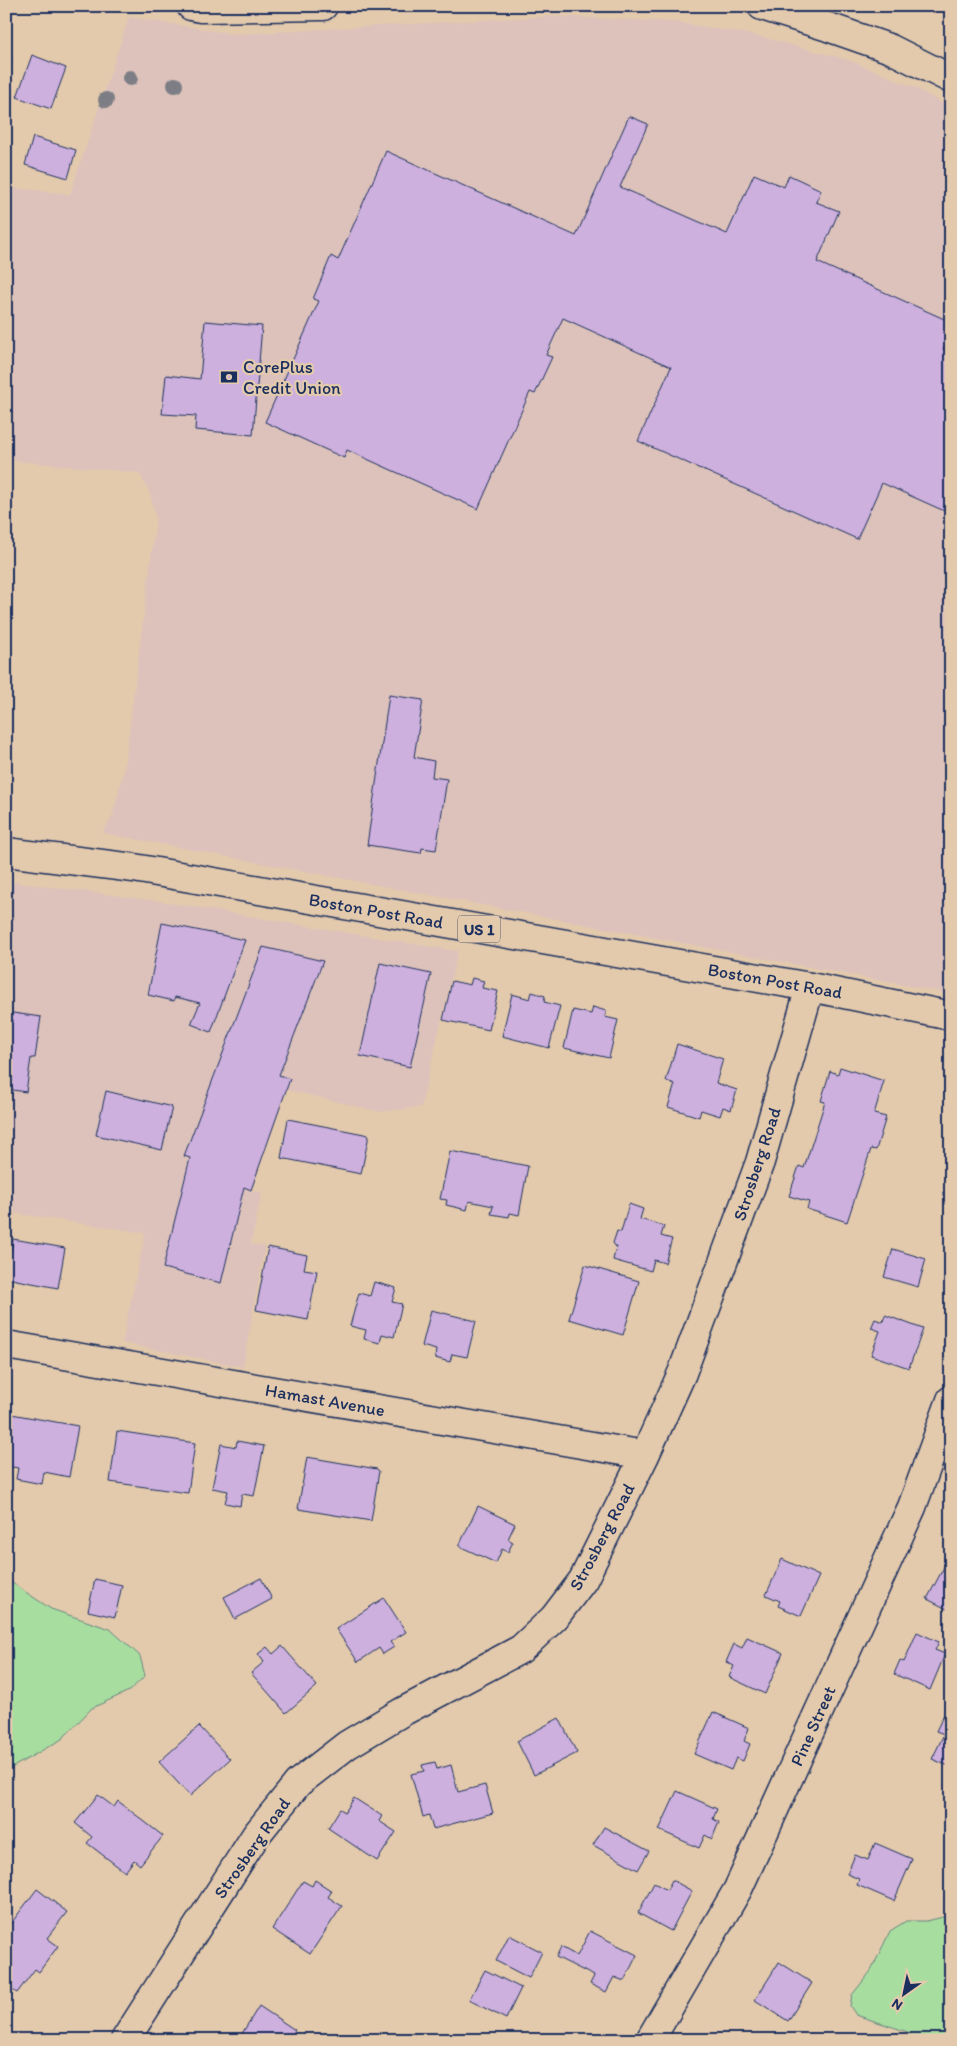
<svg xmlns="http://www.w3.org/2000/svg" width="957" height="2046" font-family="Itim,sans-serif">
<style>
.built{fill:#ddc2bb}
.green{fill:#a8dda0;stroke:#62867f}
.building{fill:#cdb0dd;stroke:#1b2f5e}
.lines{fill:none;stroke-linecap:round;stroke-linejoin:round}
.minor-casing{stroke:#1b2f5e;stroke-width:31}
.major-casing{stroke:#1b2f5e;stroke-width:31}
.minor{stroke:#e4caac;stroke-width:28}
.major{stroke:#e4caac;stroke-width:28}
.tree{fill:#7d7e85}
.labels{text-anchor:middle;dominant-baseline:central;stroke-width:4.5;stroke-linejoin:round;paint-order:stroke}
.shield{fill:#e4caac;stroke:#575e75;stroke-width:1}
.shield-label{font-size:16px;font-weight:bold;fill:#1b2f5e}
.poi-label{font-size:18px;fill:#1b2f5e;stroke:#e4caac;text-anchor:start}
.street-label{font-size:18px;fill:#1b2f5e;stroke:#e4caac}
</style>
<rect width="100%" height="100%" fill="#e4caac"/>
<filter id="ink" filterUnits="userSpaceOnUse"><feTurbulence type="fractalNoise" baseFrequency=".02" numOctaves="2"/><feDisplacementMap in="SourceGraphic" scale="10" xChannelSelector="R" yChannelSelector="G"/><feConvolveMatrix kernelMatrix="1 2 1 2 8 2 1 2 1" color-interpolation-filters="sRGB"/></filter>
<g filter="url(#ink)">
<path class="built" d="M553,16L676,22L754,35L849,60L918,89L951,108V994L102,833L112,817L124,770L156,519L150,494L139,473L6,460V187L70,194L129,17L235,34Z
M6,881L165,902L458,951L421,1107L380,1112L286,1090L251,1190L262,1192L251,1244L265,1246L243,1367L122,1343L145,1233L6,1212Z"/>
<path class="green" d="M6,1579L51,1609L110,1629L140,1656L145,1676L129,1691L92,1708L62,1739L6,1771Z
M951,1915V2040H916L908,2032L856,2015L850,2006L852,1995L871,1971L890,1931L906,1921H927Z"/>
<path class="building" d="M32,55L66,68L51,109L17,97Z
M6,56L12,58L6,77Z
M629,116L648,124L620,187L727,234L754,174L784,187L789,175L821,190L816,202L839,211L817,262L951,322V333L943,349L951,353V514L882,483L857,539L638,441L671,367L563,318L546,355L552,357L535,394L530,392L478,509L347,450L344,458L265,422L319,301L313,299L331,256L338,260L386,151L576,236Z
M33,137L76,150L68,178L25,165Z
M205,321L262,326L253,435L195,430L196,416L162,414L166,375L200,379Z
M389,695L423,700L414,757L434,761L432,777L447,779L436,850L422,848L421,853L367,845Z
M162,923L245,940L211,1032L191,1024L200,1003L175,997L174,1001L148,995Z
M263,947L323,961L279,1075L290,1079L251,1190L244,1187L221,1283L163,1268L190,1158L184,1156Z
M380,963L431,974L410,1067L360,1056Z
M472,978L484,981L482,988L498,991L489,1030L443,1020L452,981L470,985Z
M532,992L545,996L544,1002L560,1006L549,1048L502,1036L512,994L530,999Z
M593,1007L606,1011L605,1017L618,1020L609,1058L564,1048L573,1010L591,1014Z
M6,1012L41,1017L35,1058H31L26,1092L6,1089Z
M677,1044L723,1059L716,1083L737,1090L731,1110L723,1107L720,1116L701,1110L699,1117L668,1107L675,1084L666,1081Z
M840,1067L884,1081L874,1114L886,1117L876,1150L871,1149L847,1222L807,1209L809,1202L789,1196L799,1166L804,1168L825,1102L821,1101L830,1071L838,1074Z
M106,1091L172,1107L162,1150L96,1135Z
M288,1119L369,1135L361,1174L281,1158Z
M450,1151L528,1166L519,1215L510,1213L509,1217L491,1214L493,1206L469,1201L467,1210L446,1205L447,1200L440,1199Z
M629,1204L643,1209L640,1219L664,1226L661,1236L672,1239L665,1263L654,1260L651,1271L613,1260L616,1247L613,1243L617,1231L621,1232Z
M13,1239L65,1248L58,1288L6,1278L8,1267H6V1252L11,1253Z
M268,1247L307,1255L304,1269L317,1271L308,1320L256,1310Z
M893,1249L926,1259L918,1287L884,1277Z
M585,1265L639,1281L623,1335L569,1319Z
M374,1282L396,1288L392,1302L402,1304L394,1337L382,1334L380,1343L364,1339L366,1330L350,1326L359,1293L370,1296Z
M431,1310L476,1321L467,1357L452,1354L450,1362L435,1358L436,1350L422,1346Z
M885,1315L923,1329L909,1368L871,1355L880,1331L871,1328L875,1319L883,1322Z
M6,1413L78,1426L69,1477L44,1472L42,1484L16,1479L18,1468L6,1466Z
M117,1431L195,1443L188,1493L110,1482Z
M237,1441L264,1446L254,1496L242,1494L240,1506L225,1503L228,1491L212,1488L221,1444L236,1447Z
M307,1457L377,1469L379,1471L371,1521L298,1509Z
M478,1506L515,1524L508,1539L513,1542L508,1552L502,1549L496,1563L459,1546Z
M782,1559L819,1576L801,1616L778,1606L780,1601L766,1595Z
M944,1567L951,1571V1611L927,1599Z
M261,1578L272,1599L235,1619L224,1597Z
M95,1579L122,1585L115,1617L88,1611Z
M384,1598L406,1632L390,1642L394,1647L383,1654L379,1648L358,1662L336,1629Z
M917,1632L939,1642L935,1650L945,1654L930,1690L894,1674L900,1660L904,1662Z
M747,1637L783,1653L765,1694L729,1677L734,1666L726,1662L734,1644L742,1648Z
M282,1646L317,1686L286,1713L251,1673L264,1662L258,1654L267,1647L273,1654Z
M948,1706L951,1707V1767L932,1759L944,1734L936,1731Z
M713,1712L749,1728L744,1741L750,1744L743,1761L736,1758L731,1770L694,1754Z
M559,1718L577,1753L534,1775L517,1741Z
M199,1726L230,1759L190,1796L159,1762Z
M435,1762L437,1769L451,1765L458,1792L485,1785L493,1813L433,1829L429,1815L423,1817L411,1774L424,1771L422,1765Z
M677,1791L717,1809L713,1819L719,1822L712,1839L705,1835L699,1848L659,1830Z
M98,1795L114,1807L118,1801L163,1836L140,1865L134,1860L125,1872L87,1843L92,1837L75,1823Z
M354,1798L382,1816L379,1821L396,1832L377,1861L328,1828L340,1809L345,1812Z
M604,1827L649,1851L638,1870L593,1845Z
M875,1843L912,1859L894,1901L857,1885L859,1879L847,1874L855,1855L868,1860Z
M315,1880L332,1891L328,1897L342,1906L310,1954L272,1929L303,1881L312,1886Z
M672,1880L692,1891L671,1931L638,1913L654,1883L667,1890Z
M37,1889L67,1912L47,1938L58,1946L39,1972L35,1969L17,1993L6,1986V1930Z
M590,1931L637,1955L624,1981L614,1977L606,1992L590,1984L594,1976L556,1957L561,1947L577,1956Z
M509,1935L542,1952L529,1978L496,1961Z
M779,1962L812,1983L788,2021L755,2000Z
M485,1970L521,1988L506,2019L469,2000Z
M259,2006L295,2030L289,2040H238Z"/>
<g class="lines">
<g class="minor-casing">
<path id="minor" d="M191,6L201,8L323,6
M762,6L828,27L891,49L951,79
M6,1345L645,1455
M125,2040L256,1835L298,1783L347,1745L402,1712L521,1649L554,1618L583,1580L645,1455L682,1373L760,1162L810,987
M650,2040L738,1889L912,1507L951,1400"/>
</g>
<g class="major-casing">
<path id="major" d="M6,852L134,868L810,987L951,1016"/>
</g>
<use href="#minor" class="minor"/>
<use href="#major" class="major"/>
</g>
<g class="tree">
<circle cx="130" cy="78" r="8"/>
<circle cx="175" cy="85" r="8"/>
<circle cx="106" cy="100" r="8"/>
</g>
</g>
<defs>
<g id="bank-bare" transform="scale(1.35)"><path d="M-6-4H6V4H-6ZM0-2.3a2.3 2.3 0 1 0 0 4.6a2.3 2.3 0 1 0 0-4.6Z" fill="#1b2f5e" stroke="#e4caac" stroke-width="2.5" paint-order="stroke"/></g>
</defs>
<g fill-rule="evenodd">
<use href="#bank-bare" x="229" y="377"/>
</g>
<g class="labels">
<rect class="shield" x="458" y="915.5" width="42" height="27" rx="4"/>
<g class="shield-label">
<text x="479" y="929">US 1</text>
</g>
<g class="poi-label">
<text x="243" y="367">CorePlus<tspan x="243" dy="21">Credit Union</tspan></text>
</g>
<g class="street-label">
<text transform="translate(376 911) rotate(10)">Boston Post Road</text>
<text transform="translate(775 981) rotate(10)">Boston Post Road</text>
<text transform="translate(757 1164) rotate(-72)">Strosberg Road</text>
<text transform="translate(325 1400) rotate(10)">Hamast Avenue</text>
<text transform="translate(602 1537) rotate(-62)">Strosberg Road</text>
<text transform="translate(813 1726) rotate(-66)">Pine Street</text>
<text transform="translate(252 1848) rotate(-55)">Strosberg Road</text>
</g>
</g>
<rect width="957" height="2046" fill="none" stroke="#e4caac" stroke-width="25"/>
<rect x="12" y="12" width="932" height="2021" fill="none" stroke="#1b2f5e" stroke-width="2" filter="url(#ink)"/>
<g transform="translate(904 1994) rotate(213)" stroke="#e4caac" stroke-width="4" paint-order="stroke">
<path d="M0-4L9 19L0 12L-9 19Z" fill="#1b2f5e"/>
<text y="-8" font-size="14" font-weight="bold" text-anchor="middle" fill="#1b2f5e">N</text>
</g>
</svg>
